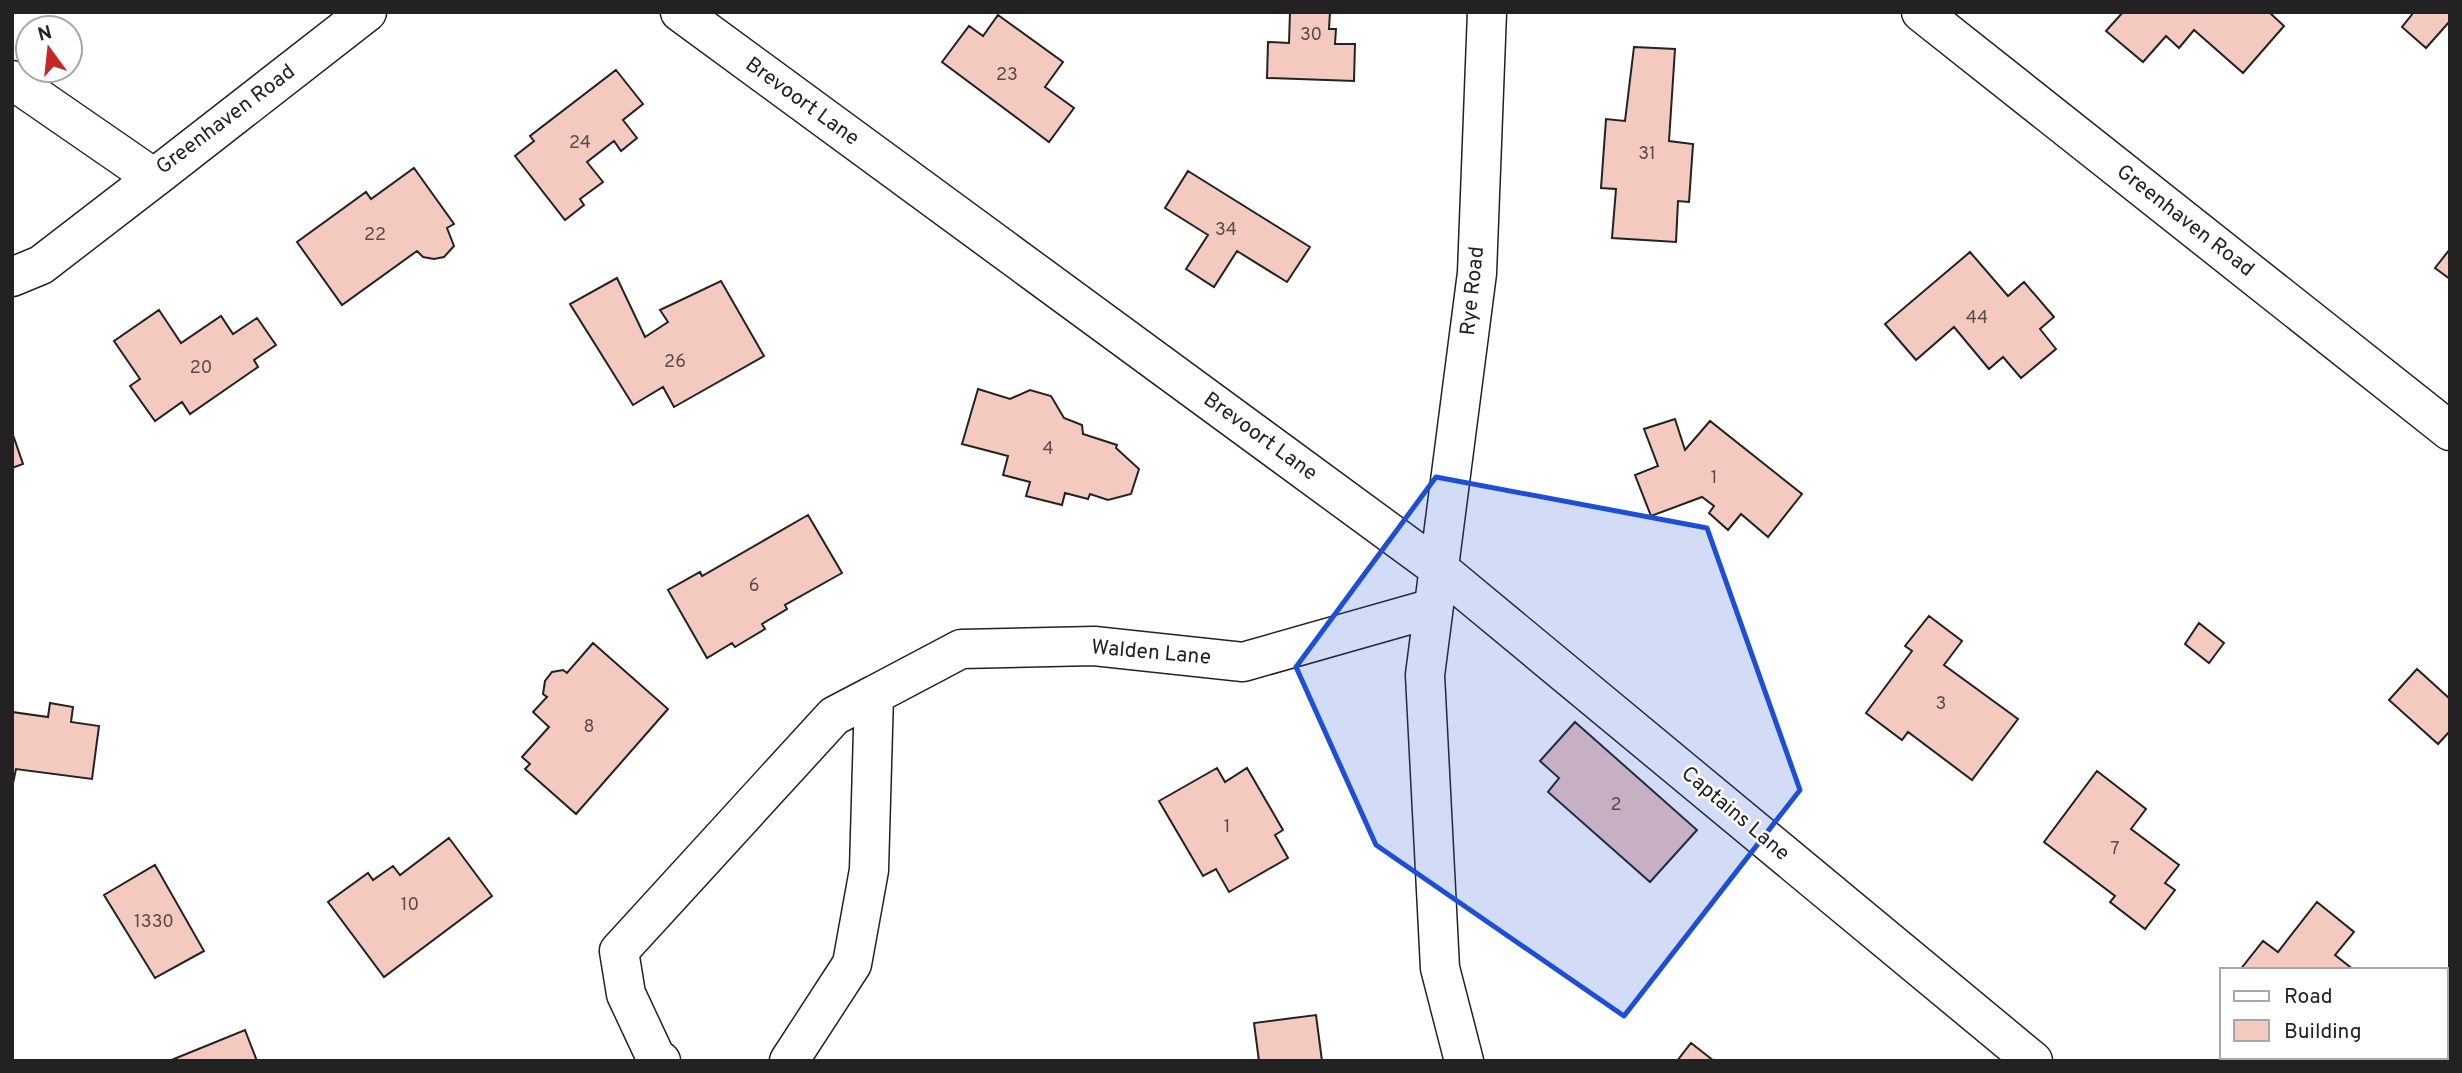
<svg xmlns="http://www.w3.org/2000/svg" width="2462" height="1073" font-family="Overpass,sans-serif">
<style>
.building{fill:#f3c9c0;stroke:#222;stroke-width:2}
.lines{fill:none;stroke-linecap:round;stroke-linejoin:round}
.minor-casing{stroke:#222;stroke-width:41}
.minor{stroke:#fff;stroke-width:38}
.marked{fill:#1d4ed8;fill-opacity:0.2;stroke:#1d4ed8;stroke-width:5;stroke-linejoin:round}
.labels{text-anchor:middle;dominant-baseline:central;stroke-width:5;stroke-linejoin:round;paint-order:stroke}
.number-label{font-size:18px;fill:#564c4a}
.street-label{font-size:21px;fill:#222;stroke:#fff}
</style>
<rect width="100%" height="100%" fill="#fff"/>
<path class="building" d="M1290,12H1330L1329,29H1336L1335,44H1355L1354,81L1267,78L1268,42L1289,43Z
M2123,12H2269L2284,26L2243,73L2194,30L2179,48L2166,36L2143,62L2106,31Z
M2414,12H2450V21L2426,48L2402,27Z
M998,15L1063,62L1045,87L1074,108L1049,142L942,62L969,26L983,36Z
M1634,47L1675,49L1669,141L1693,144L1689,202L1678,201L1676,242L1612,238L1616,189L1601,188L1606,119L1625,121Z
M616,70L643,104L623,120L637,138L621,151L614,141L587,162L603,182L580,199L584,205L565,220L515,156L534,141L530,136Z
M414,168L454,224L447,228L454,246L444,257L434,259L423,257L417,251L342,305L297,242L366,192L371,199Z
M1188,171L1310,247L1287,282L1237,251L1214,287L1186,269L1208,235L1165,208Z
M2450,249V279L2435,268Z
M1970,252L2008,296L2024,282L2054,317L2040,329L2056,349L2021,378L2003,357L1989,369L1954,327L1916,360L1885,324Z
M617,278L645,337L668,322L660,310L721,281L764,356L674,407L663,387L633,405L570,304Z
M159,310L181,343L221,316L233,334L257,318L276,345L254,360L258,367L190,414L182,402L155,421L130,386L140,379L114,341Z
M978,389L1010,399L1030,390L1051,396L1064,418L1082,425L1083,434L1117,445L1116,448L1139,469L1131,494L1108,500L1090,494L1088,499L1065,493L1062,505L1026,496L1030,482L1003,475L1008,456L962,444Z
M1675,419L1685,450L1710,421L1802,494L1768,537L1741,514L1728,530L1709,513L1714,506L1702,497L1651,516L1635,475L1658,466L1644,429Z
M12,432L23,464L12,468Z
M808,515L842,573L785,605L787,609L762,624L765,629L735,647L732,643L707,658L668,590L700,572L702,576Z
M1929,616L1962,641L1944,665L2018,719L1972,780L1908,732L1902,740L1866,713L1912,651L1905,646Z
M2199,623L2224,643L2209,663L2185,644Z
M593,643L668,709L576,814L525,769L530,764L522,757L549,727L533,712L547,697L543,694L545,681L552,672L563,670L567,673Z
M2417,669L2450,699V731L2438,744L2389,700Z
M50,703L73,707L71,722L99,726L92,779L16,769L12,788V712L48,717Z
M1575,722L1697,830L1650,882L1548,792L1559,778L1540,761Z
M1217,768L1225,782L1247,768L1283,830L1275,835L1288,858L1229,892L1216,869L1203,876L1159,801Z
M2097,771L2146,809L2131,829L2179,865L2165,883L2175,890L2145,929L2110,902L2115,896L2044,842Z
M449,838L492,896L384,977L328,902L368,873L373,880L393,866L400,875Z
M155,865L204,951L155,978L104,895Z
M2317,902L2354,932L2335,955L2354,970H2240L2263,941L2278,952Z
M1316,1015L1322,1061H1259L1254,1023Z
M245,1030L257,1061H169Z
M1691,1043L1714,1061H1677Z"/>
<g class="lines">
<g class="minor-casing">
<path id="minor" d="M680,12L1438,568L2033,1061
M1921,12L2450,431
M12,80L154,178L367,12
M12,277L41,265L154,178
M874,695L961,649L1094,646L1243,662L1433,608
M661,1061L655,1056L626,994L619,951L834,716L874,695L869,870L852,964L789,1061
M1464,1061L1440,968L1425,675L1477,273L1487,12"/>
</g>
<use href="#minor" class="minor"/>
</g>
<path class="marked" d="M1436,477L1707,528L1800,790L1624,1016L1376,845L1296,667Z"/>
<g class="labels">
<g class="number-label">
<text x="1311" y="35">30</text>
<text x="1007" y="75">23</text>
<text x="580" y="143">24</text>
<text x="1647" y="154">31</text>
<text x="1226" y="230">34</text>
<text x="375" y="235">22</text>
<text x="1977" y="318">44</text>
<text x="675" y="362">26</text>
<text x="201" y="368">20</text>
<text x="1048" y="449">4</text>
<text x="1714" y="478">1</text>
<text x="754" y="586">6</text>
<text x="1941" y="704">3</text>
<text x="589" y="727">8</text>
<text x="1616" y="805">2</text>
<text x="1227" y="827">1</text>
<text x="2115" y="849">7</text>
<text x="410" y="905">10</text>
<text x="154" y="922">1330</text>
</g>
<g class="street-label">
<text transform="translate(802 102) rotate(36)">Brevoort Lane</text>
<text transform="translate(226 120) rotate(-37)">Greenhaven Road</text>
<text transform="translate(2185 221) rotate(38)">Greenhaven Road</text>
<text transform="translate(1473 291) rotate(-84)">Rye Road</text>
<text transform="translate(1260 437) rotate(36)">Brevoort Lane</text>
<text transform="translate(1151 653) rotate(5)">Walden Lane</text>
<text transform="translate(1735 814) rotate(40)">Captains Lane</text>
</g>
</g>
<rect width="2462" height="1073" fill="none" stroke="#222222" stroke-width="28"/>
<rect x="2220" y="968" width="228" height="91" fill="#ffffff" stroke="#a7a7a7" stroke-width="2"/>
<rect x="2234" y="991" width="35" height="10" fill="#ffffff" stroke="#a7a7a7" stroke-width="2"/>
<text x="2284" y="1003" font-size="21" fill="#222222">Road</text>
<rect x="2234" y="1020" width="35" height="21" fill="#f3c9c0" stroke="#a7a7a7" stroke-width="2"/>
<text x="2284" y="1038" font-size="21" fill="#222222">Building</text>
<g transform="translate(49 49) rotate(345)"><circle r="33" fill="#ffffff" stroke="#a7a7a7" stroke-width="2"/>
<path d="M0-5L12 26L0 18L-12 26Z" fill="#c62828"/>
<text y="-10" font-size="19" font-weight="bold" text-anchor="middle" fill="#222222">N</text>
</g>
</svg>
